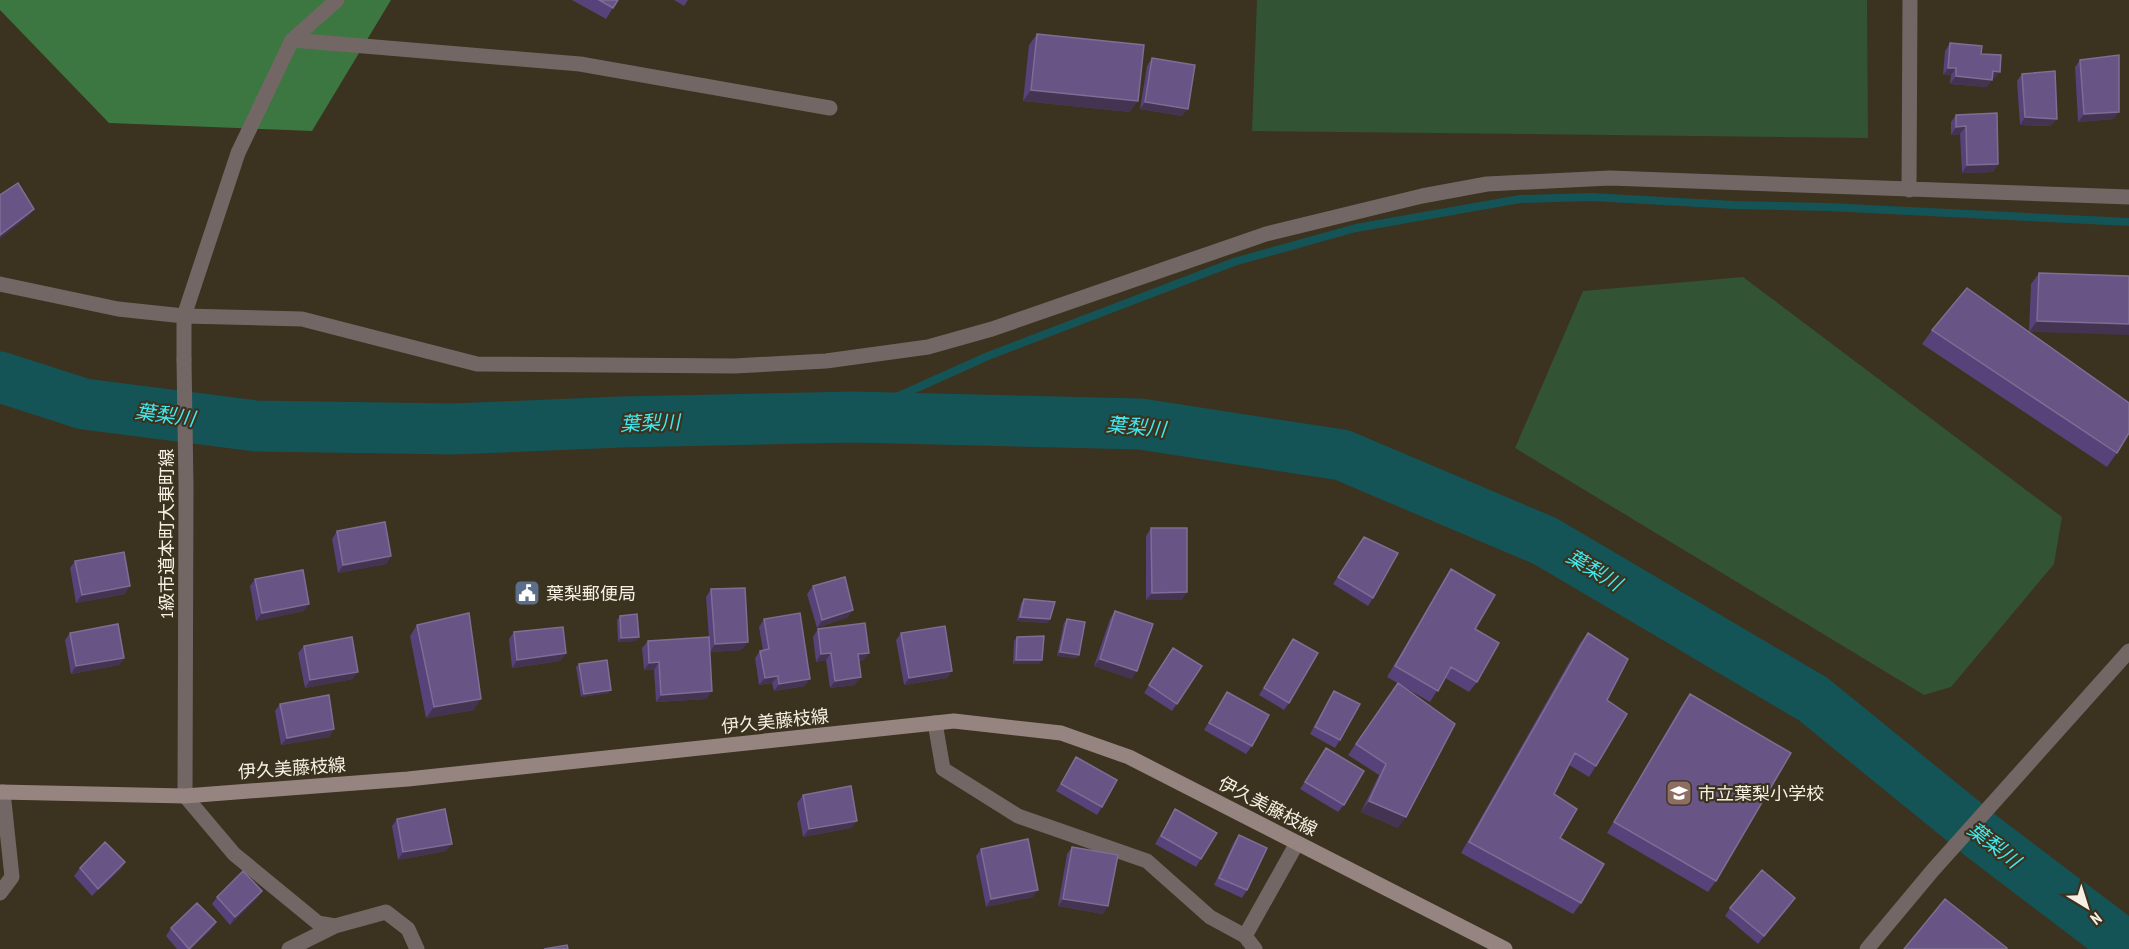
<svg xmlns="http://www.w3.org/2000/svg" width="2129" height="949" font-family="'PT Sans Narrow','Noto Sans JP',sans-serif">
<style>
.green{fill:#325334}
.forest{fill:#3c7641}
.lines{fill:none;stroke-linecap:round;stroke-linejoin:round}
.stream{stroke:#155456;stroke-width:8}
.river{stroke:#155456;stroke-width:51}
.minor{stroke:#736765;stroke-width:15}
.tertiary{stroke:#736765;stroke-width:15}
.secondary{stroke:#968480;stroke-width:15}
.wall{fill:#57427a}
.shaded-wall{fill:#453451}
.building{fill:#685585;stroke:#7e6d94;stroke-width:1.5}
.labels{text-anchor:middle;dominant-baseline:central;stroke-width:4.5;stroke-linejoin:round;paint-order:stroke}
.street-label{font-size:18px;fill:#f6f0e4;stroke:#3b321f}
.poi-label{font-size:18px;fill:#f6f0e4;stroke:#3b321f;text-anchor:start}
.water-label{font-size:20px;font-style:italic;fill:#41e9ef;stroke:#3b321f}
</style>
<rect width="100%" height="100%" fill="#3b321f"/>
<path class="green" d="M1257,0H1867L1868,138L1252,131Z
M1743,277L2062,517L2054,564L1951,687L1924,695L1515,448L1583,291Z"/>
<path class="forest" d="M0,0H391L312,131L109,123L0,10Z"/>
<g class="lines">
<path class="stream" d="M852,417L988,356L1234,262L1356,228L1520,199L1591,197L1734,205L1828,207L2129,222"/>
<path class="river" d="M0,377L84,404L256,426L453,429L621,422L852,417L1140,424L1342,455L1545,541L1813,699L1984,838L2129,948"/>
<path class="minor" d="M337,0L292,40L238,153L184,316L302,319L477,364L734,366L826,361L928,347L992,329L1266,234L1422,196L1487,184L1610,178L2129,197
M292,40L580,64L830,108
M1909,190L1910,0
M184,360L186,486L185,796L234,854L318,923L335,926L386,912L408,929L417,949
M935,723L943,769L1018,816L1147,861L1210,917L1245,936
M0,893L12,877L3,792
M289,949L335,926
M1255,949L1245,936L1297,843"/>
<path class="tertiary" d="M0,284L118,309L184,316V360
M1867,949L1933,870L2129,651"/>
<path class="secondary" d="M0,792L185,796L408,779L954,721L1061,733L1129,757L1505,949"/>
</g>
<path class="wall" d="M572,0H618L606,19Z
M674,0H688L684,6Z
M1037,34L1130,112L1023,101L1029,45Z
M1950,43L1981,54L1994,79H1992L1987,87L1950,84L1951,75H1943L1945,51Z
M1152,58L1182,116L1140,109L1147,66Z
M2080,60L2114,119L2078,122L2075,67Z
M2022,74L2051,126L2020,125L2017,81Z
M1956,115L1998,164L1993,172L1962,173L1960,134L1951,135V122Z
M2039,273L2129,276L2029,332L2031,284Z
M1932,330L2117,453L2107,467L1922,344Z
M1151,528L1182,600H1146V536Z
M337,531L391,556L386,564L338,573L332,539Z
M1364,537L1373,598L1368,606L1333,584Z
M75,561L125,594L76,603L70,568Z
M1451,569L1475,629L1477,682L1469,692L1445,678L1430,702L1387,677L1444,580Z
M255,579L304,611L256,621L250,586Z
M813,586L848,617L817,628L807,594Z
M711,589L742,650L710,652L706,597Z
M1024,599L1048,623L1017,621L1021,603Z
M1115,611L1132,679L1094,666L1110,619Z
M620,616L636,641L618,642L617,620Z
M764,619L805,686L774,691L772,683L759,685L755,658L760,651L763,650L759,627Z
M1067,619L1079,655L1076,658L1057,656L1064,623Z
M417,625L474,710L426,718L410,636Z
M818,629L864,660L858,661L855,685L830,688L826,660L816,662L813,637Z
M514,632L566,653L560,661L512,668L509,639Z
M70,633L124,658L119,665L71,674L65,640Z
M901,633L952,671L947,678L904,685L896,640Z
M1588,633L1607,700L1596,766L1589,777L1569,765L1554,794L1560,838L1581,903L1573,914L1461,853L1580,643Z
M1017,637L1039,664H1013L1014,641Z
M1293,639L1289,703L1284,710L1259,695Z
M648,641L707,699L656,702L654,670H644L642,648Z
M304,646L353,679L305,688L298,653Z
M1173,648L1202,666L1172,711L1144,693Z
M579,664L609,693L581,697L576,667Z
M1398,683V828L1361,812L1379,775L1348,755Z
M1334,691L1340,740L1335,748L1310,734L1329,698Z
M1227,692L1252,746L1246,754L1204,730Z
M1690,694L1716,881L1708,892L1607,833L1682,705Z
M280,704L334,729L329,737L281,745L275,711Z
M1326,748L1344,805L1338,812L1300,789Z
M1076,757L1102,807L1097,815L1056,791Z
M803,795L857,821L851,828L803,837L797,803Z
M1175,809L1201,859L1196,867L1155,844Z
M397,819L446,851L398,860L392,826Z
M1239,835L1247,890L1242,898L1214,885L1234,842Z
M1072,847L1103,914L1058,906L1067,854Z
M981,849L1033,897L986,907L976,856Z
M125,862L120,870L92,896L74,876L80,868Z
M262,891L257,898L230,925L212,904L217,897Z
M1790,906L1758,944L1725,916L1730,908Z
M171,928L211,930L191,949H177L166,936Z"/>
<path class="shaded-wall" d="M1948,68H1956L1951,75H1943Z
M1993,71L2000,72L1994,79H1988Z
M1956,76L1992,80L1987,87L1950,84Z
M1031,90L1138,101L1130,112L1023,101Z
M1145,102L1188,109L1182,116L1140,109Z
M2119,112L2114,119L2078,122L2084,114Z
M2025,117L2057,119L2051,126L2020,125Z
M1966,126L1960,134L1951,135L1956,127Z
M1998,164L1993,172L1962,173L1967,165Z
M34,209L29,216L0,239V235Z
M2037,321L2129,324V335L2029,332Z
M391,556L386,564L338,573L343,565Z
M130,586L125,594L76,603L82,595Z
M1187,592L1182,600H1146L1152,593Z
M309,604L304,611L256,621L262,613Z
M853,610L848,617L817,628L822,620Z
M1020,617L1050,619L1048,623L1017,621Z
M639,637L636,641L618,642L621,638Z
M748,642L742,650L710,652L715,644Z
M1060,652L1079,655L1076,658L1057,656Z
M566,653L560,661L512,668L517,660Z
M831,653L826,660L816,662L821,654Z
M869,653L864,660L852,662L858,654Z
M124,658L119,665L71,674L76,666Z
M1100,659L1137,671L1132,679L1094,666Z
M1016,660H1042L1039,664H1013Z
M659,662L654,670H644L649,663Z
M952,671L947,678L904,685L909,678Z
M358,672L353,679L305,688L310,680Z
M778,676L772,683L759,685L765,678Z
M861,677L855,685L830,688L835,681Z
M810,679L805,686L774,691L779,684Z
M611,690L609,693L581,697L584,694Z
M712,691L707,699L656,702L661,695Z
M481,699L474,710L426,718L434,707Z
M334,729L329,737L281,745L287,738Z
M1369,801L1406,817L1398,828L1361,812Z
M857,821L851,828L803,837L809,829Z
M452,844L446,851L398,860L403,852Z
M125,862L120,870L92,896L98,889Z
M1038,890L1033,897L986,907L991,899Z
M262,891L257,898L230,925L235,917Z
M1795,898L1790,906L1758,944L1764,936Z
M1063,899L1108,906L1103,914L1058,906Z
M216,922L211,930L191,949H189Z"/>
<path class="building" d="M599,0H618L613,8Z
M1037,34L1144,45L1138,101L1031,90Z
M1950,43L1982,46L1981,54L2001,55L2000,72L1993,71L1992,80L1956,76V68H1948Z
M2119,55V112L2084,114L2080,60Z
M1152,58L1195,65L1188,109L1145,102Z
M2055,71L2057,119L2025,117L2022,74Z
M1997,113L1998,164L1967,165L1966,126L1956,127V115Z
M18,183L34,209L0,235V195Z
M2039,273L2129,276V324L2037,321Z
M1967,288L2129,403V433L2117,453L1932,330Z
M385,522L391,556L343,565L337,531Z
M1151,528H1187V592L1152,593Z
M1364,537L1398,553L1373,598L1338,577Z
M124,552L130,586L82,595L75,561Z
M1451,569L1495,595L1475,629L1499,643L1477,682L1451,667L1438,691L1395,666Z
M303,570L309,604L262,613L255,579Z
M845,577L853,610L822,620L813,586Z
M745,588L748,642L715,644L711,589Z
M1024,599L1055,602L1050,619L1020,617Z
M1115,611L1153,624L1137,671L1100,659Z
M469,613L481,699L434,707L417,625Z
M800,613L810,679L779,684L778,676L765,678L760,651L769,649L764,619Z
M637,614L639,637L621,638L620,616Z
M1067,619L1085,622L1079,655L1060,652Z
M865,623L869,653L858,654L861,677L835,681L831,653L821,654L818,629Z
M118,624L124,658L76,666L70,633Z
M945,626L952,671L909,678L901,633Z
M563,627L566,653L517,660L514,632Z
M1588,633L1628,659L1607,700L1627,714L1596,766L1575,753L1554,794L1577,809L1560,838L1604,864L1581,903L1469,842Z
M1044,636L1042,660H1016L1017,637Z
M352,637L358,672L310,680L304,646Z
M709,637L712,691L661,695L659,662L649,663L648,641Z
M1293,639L1318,653L1289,703L1264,688Z
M1173,648L1202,666L1177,704L1149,685Z
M607,660L611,690L584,694L579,664Z
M1398,683L1455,724L1406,817L1369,801L1386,764L1356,744Z
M1334,691L1360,704L1340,740L1315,727Z
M1227,692L1269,715L1252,746L1209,723Z
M1690,694L1791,753L1716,881L1614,822Z
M329,695L334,729L287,738L280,704Z
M1326,748L1364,771L1344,805L1305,782Z
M1076,757L1117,780L1102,807L1061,784Z
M851,786L857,821L809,829L803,795Z
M445,809L452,844L403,852L397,819Z
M1175,809L1217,833L1201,859L1161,836Z
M1239,835L1267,848L1247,890L1219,878Z
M1028,839L1038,890L991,899L981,849Z
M105,842L125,862L98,889L80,868Z
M1072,847L1118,855L1108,906L1063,899Z
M1762,870L1795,898L1764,936L1730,908Z
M243,871L262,891L235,917L217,897Z
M1945,899L2007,948V949H1904Z
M197,903L216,922L189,949L171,928Z
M567,945L568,949H544Z"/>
<defs>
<g id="civic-square" transform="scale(1.35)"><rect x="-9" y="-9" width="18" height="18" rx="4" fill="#5c6f8a" stroke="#3b321f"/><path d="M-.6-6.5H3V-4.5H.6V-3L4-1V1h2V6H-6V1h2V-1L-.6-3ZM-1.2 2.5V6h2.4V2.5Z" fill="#fff"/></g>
<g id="school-square" transform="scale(1.35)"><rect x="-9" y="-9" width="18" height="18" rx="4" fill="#8d6e63" stroke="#3b321f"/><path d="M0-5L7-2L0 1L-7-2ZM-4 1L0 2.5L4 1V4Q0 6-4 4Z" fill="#fff"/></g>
</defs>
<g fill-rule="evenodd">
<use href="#civic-square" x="527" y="593"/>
<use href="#school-square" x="1679" y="793"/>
</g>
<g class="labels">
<g class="street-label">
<text transform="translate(166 534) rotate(-90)">1級市道本町大東町線</text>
<text transform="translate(775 721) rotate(-6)">伊久美藤枝線</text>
<text transform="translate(292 768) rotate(-4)">伊久美藤枝線</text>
<text transform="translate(1268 806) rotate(27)">伊久美藤枝線</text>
</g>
<g class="poi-label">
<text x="546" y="593">葉梨郵便局</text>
<text x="1698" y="793">市立葉梨小学校</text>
</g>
<g class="water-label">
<text transform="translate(165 415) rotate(8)">葉梨川</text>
<text transform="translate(650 423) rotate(-2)">葉梨川</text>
<text transform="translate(1136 427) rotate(5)">葉梨川</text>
<text transform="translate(1594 570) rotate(31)">葉梨川</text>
<text transform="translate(1994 845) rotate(38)">葉梨川</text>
</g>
</g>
<g transform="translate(2087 907) rotate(142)" stroke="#3b321f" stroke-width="4.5" paint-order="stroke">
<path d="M0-4.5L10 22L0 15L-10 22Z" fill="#f6f0e4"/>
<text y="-9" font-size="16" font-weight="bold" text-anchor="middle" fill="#f6f0e4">N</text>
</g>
</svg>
